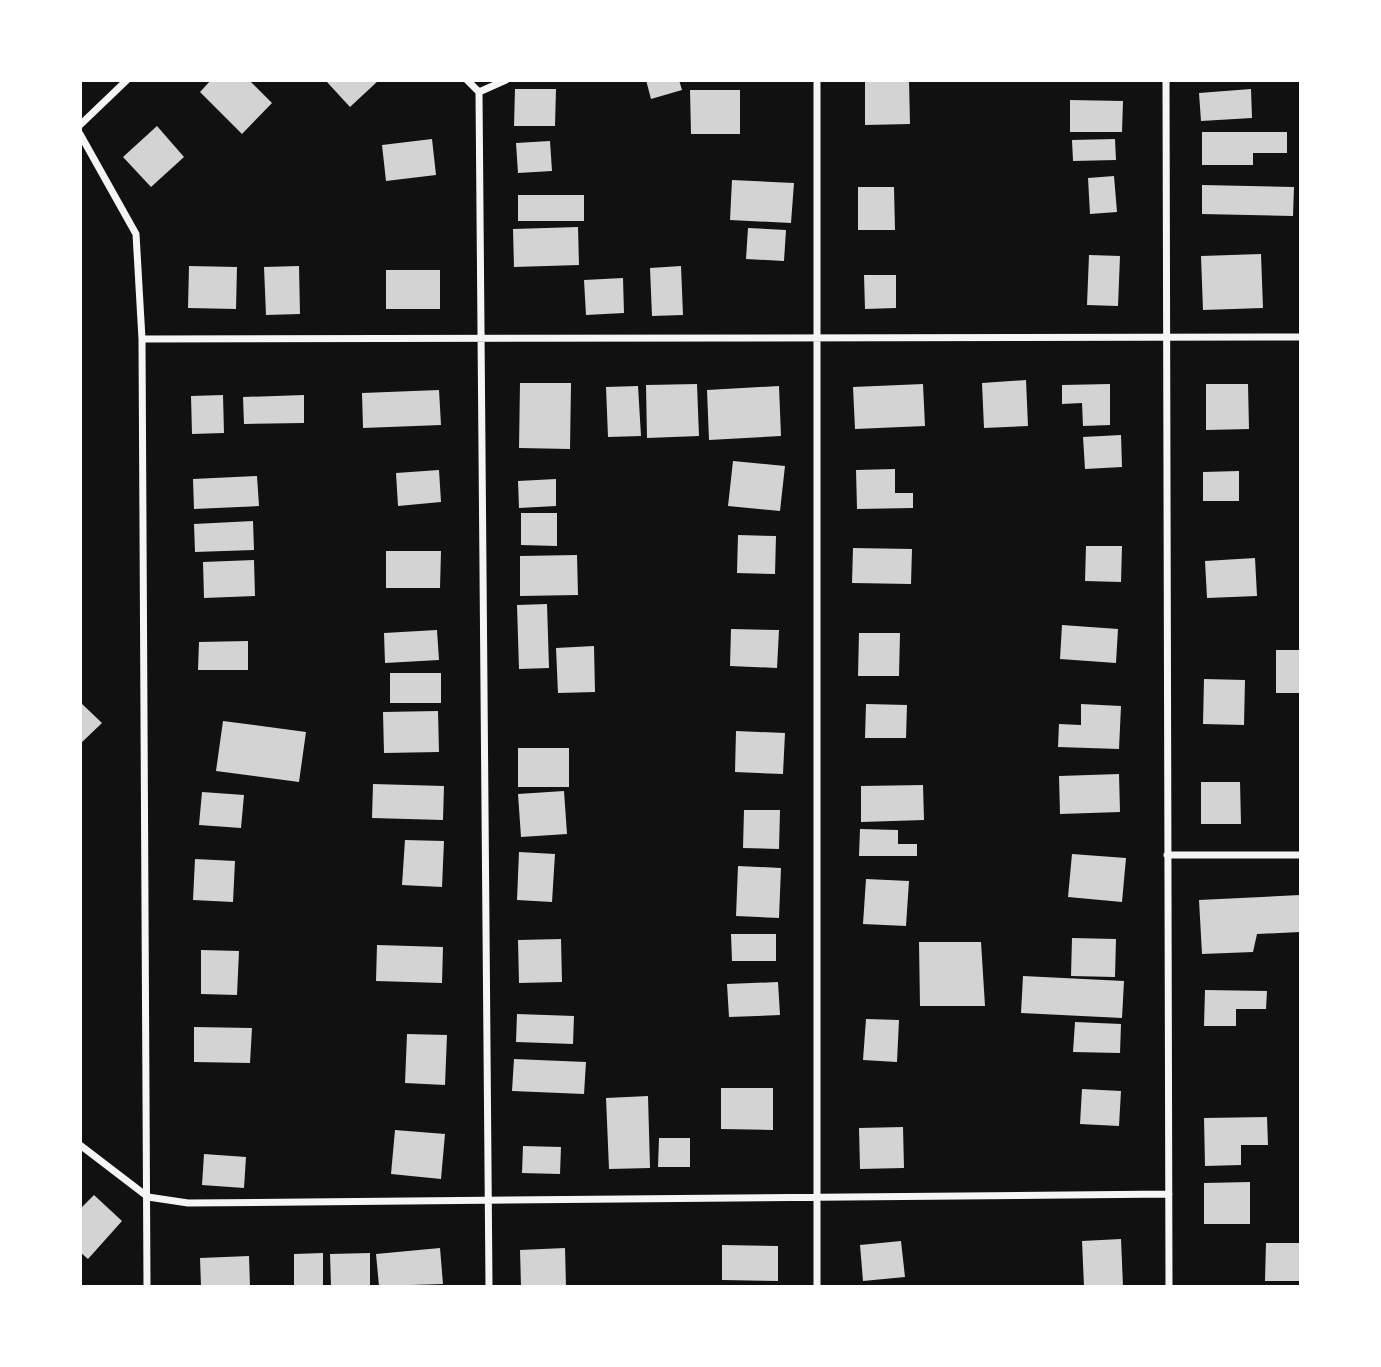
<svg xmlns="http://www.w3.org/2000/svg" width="1381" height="1367" font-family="Inter,sans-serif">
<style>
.building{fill:#d3d3d3}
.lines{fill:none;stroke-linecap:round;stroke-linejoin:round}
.minor{stroke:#f5f5f5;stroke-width:7}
</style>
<rect width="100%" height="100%" fill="#111"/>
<path class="building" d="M211,80H249L272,103L242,134L200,92Z
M329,80H379L350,107L327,82Z
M646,80H679L682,90L651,99Z
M865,80H909L910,124L865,125Z
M515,89H556L555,126H514Z
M1251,89L1252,118L1201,121L1199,93Z
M690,90H740V134H691Z
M1070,100L1123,101L1122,132H1070Z
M157,126L184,157L151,187L123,157Z
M1202,132H1287V153H1253V165H1202Z
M432,139L436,175L386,181L382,145Z
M1115,139L1116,160L1073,161L1072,140Z
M550,141L552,171L518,173L516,143Z
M1114,176L1117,212L1090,214L1088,178Z
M732,180L794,183L791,223L730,220Z
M1202,185L1294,187L1293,216L1202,214Z
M858,187H894L895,230H858Z
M518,195H584V221H518Z
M578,227L579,265L514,267L513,229Z
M748,228L786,230L784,261L746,259Z
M1261,254L1263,308L1203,310L1201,256Z
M1089,255L1120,256L1118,306L1087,305Z
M189,266L237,267L236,309L188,308Z
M299,266L300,314L266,315L264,267Z
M681,266L683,315L652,316L650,268Z
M386,270H440V309H386Z
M864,275H896V308L865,309Z
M623,278L624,313L586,315L584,280Z
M1026,380L1028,426L984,428L982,383Z
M520,383H571L570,449L519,448Z
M697,384L699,436L647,438L646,385Z
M923,384L925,426L855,429L853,387Z
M1110,384V425L1083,426L1082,403L1062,404V385Z
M1206,384H1248L1249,429L1206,430Z
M638,386L641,436L608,437L606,387Z
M779,386L781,436L709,440L707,390Z
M439,390L441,425L363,428L362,393Z
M223,395L224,433L192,434L191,396Z
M304,395V423L244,424L243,397Z
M1121,435L1122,467L1085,469L1083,437Z
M733,461L785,466L780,511L728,506Z
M895,469V493H913V508L857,509L856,470Z
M439,470L441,502L398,506L396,473Z
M1239,471V501H1203V472Z
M257,476L259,506L194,509L193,479Z
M556,479V506L519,508L518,481Z
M521,513H557V546L521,545Z
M253,521L254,550L195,552L194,524Z
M738,535L776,536L775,574L737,573Z
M1086,546H1122L1121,582L1085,581Z
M853,548L912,549L911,584L852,583Z
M386,551H441L440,588H386Z
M577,555L578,595L520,596V556Z
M1255,558L1257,596L1207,598L1205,561Z
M254,560L255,596L204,598L203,562Z
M547,604L549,668L519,669L517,605Z
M1062,625L1118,629L1116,663L1060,659Z
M731,629L779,630L777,668L730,666Z
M437,630L439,660L385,663L384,633Z
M859,633H900L899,676H858Z
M248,641V670H198L199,642Z
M594,646L595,692L558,693L556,648Z
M1276,650H1300V693H1276Z
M390,673H441V703H390Z
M1204,679L1245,680L1244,725L1203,724Z
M80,702L102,723L80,744Z
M866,704L907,705L906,738H865Z
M1081,704L1121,706L1119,749L1058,747L1059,724L1081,725Z
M438,711L439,752L384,753L383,712Z
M223,721L306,732L299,782L216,771Z
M736,731L785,733L783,774L735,772Z
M518,748H569V787H518Z
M1119,774L1120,812L1060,814L1059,776Z
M1201,782H1240L1241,824H1201Z
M373,784L444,786L443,820L372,818Z
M923,785L924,820L861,822V786Z
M564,791L567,834L521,837L518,794Z
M202,792L244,795L241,828L199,825Z
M744,810H780L779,849L743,848Z
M860,829L898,830V844H917V856H859Z
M405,840L444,841L442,887L402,885Z
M519,852L555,854L552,902L517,900Z
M1072,854L1126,858L1122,902L1068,897Z
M195,859L235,861L233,902L193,900Z
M738,866L781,868L779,918L736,916Z
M866,879L909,881L906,926L863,924Z
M1300,895V932L1257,934L1253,952L1202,954L1199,900Z
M731,934H776V961H732Z
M1072,938L1116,939L1115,977L1071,976Z
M561,939L562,982L519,983L518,940Z
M919,942H981L985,1006H920Z
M377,945L443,947L442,983L376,981Z
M201,950L239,951L237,995L201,994Z
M1023,976L1124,981L1122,1018L1021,1013Z
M778,982L780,1015L729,1017L727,984Z
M1205,990L1267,991L1266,1009H1236V1026H1204Z
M517,1014L574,1016L573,1044L516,1042Z
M866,1019L899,1020L897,1062L863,1060Z
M1075,1022L1121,1024L1120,1053L1073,1052Z
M194,1027L252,1028L250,1063L194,1062Z
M407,1034L447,1035L445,1085L405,1083Z
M514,1059L586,1062L584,1094L512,1091Z
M721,1088H773V1130L721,1129Z
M1082,1089L1121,1091L1119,1126L1080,1124Z
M648,1096L650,1168L609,1169L606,1098Z
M1267,1117L1268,1145H1241V1165L1205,1166L1204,1118Z
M903,1127L904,1168L860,1169L859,1128Z
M395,1130L445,1134L441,1179L391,1174Z
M659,1138H690V1167H658Z
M523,1146L561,1147L560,1174L522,1173Z
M204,1154L246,1157L244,1188L202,1185Z
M1250,1182V1224H1204V1183Z
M94,1195L122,1221L88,1259L80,1252V1209Z
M1121,1239L1123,1286H1084L1082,1241Z
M901,1241L905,1277L863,1281L860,1245Z
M1266,1243H1300V1281H1265Z
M722,1245L778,1246V1281L722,1280Z
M440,1248L443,1284L379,1286L376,1254Z
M565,1248L566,1286H521L520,1250Z
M323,1253V1286H294V1254Z
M370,1253V1286H331L330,1254Z
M249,1256L250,1286H201L200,1258Z"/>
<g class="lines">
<path class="minor" d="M467,80L479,92L489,1286
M1166,80L1169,1286
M479,92L506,80
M80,125L127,80
M80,134L136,234L142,339L147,1286
M142,339L1300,337
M1167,855H1300
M80,1145L148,1197L188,1203C515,1197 842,1200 1169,1194
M817,1286V80"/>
</g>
<rect width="1381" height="1367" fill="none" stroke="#ffffff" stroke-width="164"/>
</svg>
